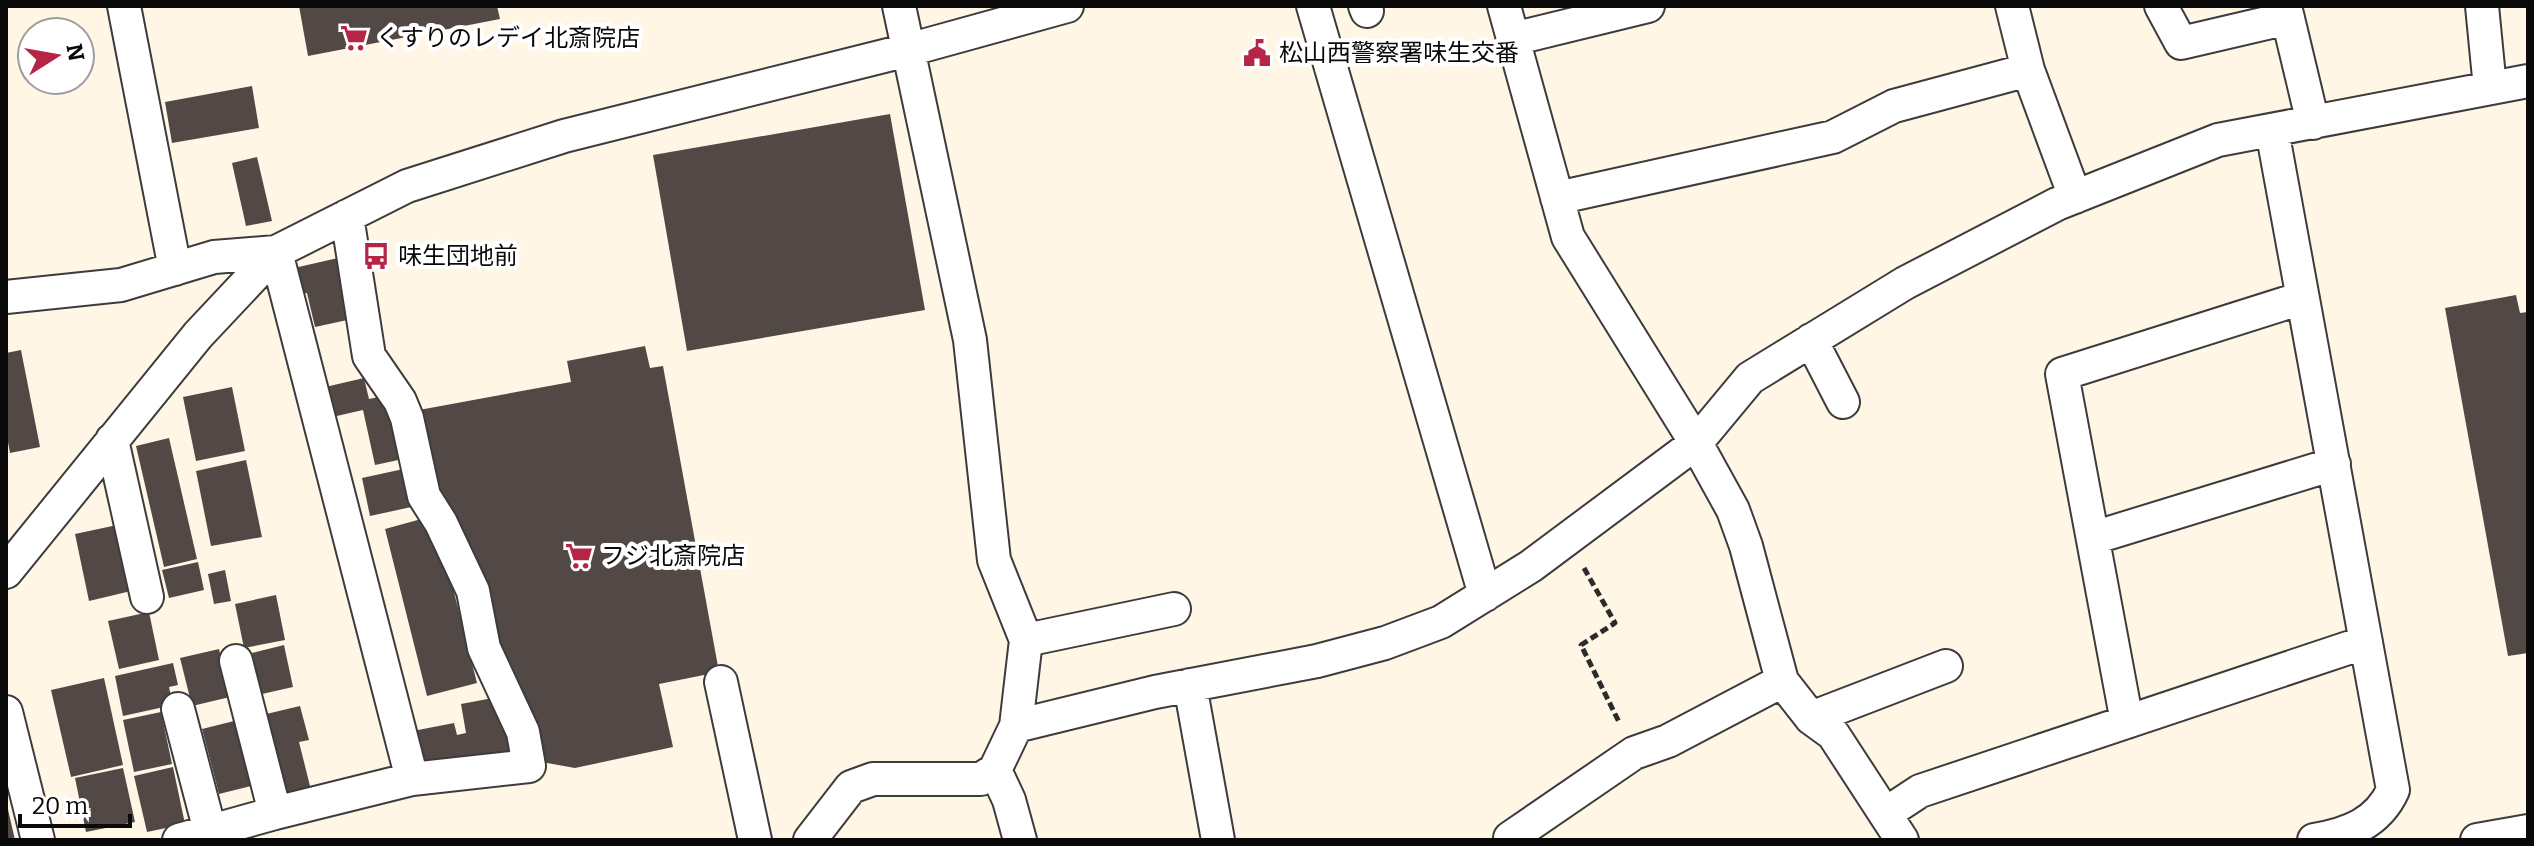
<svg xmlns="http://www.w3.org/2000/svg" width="2534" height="846" font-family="Bitter,'Noto Sans JP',serif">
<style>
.building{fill:#524946}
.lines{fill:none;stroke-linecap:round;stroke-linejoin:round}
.street-casing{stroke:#3c3c3c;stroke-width:36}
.path{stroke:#2b2b2b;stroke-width:5;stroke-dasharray:8 4;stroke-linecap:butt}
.street{stroke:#fff;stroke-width:32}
.labels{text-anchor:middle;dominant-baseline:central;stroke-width:8;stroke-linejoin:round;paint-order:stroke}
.poi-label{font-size:24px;fill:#090909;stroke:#fff;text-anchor:start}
</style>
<rect width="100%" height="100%" fill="#fff6e6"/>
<path class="building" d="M299,6H497L500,19L308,56Z
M252,86L259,128L172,143L165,102Z
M890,114L925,310L687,351L653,155Z
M257,157L272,221L246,226L232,163Z
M338,258L352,319L315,327L307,293L300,295L294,268Z
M2516,295L2520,313L2528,312V653L2508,656L2445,308Z
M645,346L650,368L663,366L719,672L659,684L673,747L575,768L536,761L444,522L419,410L571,382L567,361Z
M21,350L40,447L10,453L6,432V353Z
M364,378L369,399L388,395L403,459L375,465L363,410L328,418L321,388Z
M232,387L245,451L196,461L183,397Z
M169,438L197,559L164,567L136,446Z
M246,460L262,537L211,546L196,471Z
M408,468L416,506L370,516L362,478Z
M425,518L430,539L440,537L477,683L427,696L385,529Z
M117,525L131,591L89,601L75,534Z
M198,562L204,590L169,598L162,570Z
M225,570L231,601L214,604L208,574Z
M276,595L285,640L244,648L235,604Z
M149,612L159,660L119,669L108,621Z
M284,645L293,687L262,694L252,653Z
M219,649L230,697L192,706L180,658Z
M173,663L178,685L169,687L173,705L123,716L115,676Z
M104,678L123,765L71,777L51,690Z
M493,698L503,699L513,753L421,772L413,731L454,723L457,735L466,733L461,704Z
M300,706L309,740L299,742L311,790L282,797L262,715Z
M161,712L172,764L134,772L123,720Z
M238,720L255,785L219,794L202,729Z
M173,767L185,824L147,832L134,776Z
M123,768L135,822L86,832L75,778Z
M6,805H7L15,840H6Z"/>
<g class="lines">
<g class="street-casing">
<path id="street" d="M124,6L175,269
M1313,6L1485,595
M1365,6L1367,11
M1504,6L1568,237L1696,443L1733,510L1746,546L1782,681L1811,718L1833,734L1902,840
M2012,6L2028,70L2075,197
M2161,6L2181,43L2288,18
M2285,6L2313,123
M2482,6L2490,88
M1513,39L1648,6
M2272,130L2393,790C2378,823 2349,834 2314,840
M1557,198L1833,137L1894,106L2028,70
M6,297L121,285L214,257L276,252L412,779
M1811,340L1843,402
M112,440L147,597
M2093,538L2334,464
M6,572L198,335L276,252L407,186L564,136L908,50L1067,6
M1026,640L1174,609
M236,661L275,813
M721,682L755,840
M1190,685L1218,840
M178,709L210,831
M6,712L38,840
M1811,718L1946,666
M2127,722L2062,374L2302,298
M1016,726L1155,692L1317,661L1385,643L1441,622L1531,566L1696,443L1750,378L1905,283L2057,204L2218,140L2528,81
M995,770L1009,800L1020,840
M1885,814L1920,791L2366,642
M179,840L275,813L412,779L529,766L523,732L484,648L473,591L441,523L424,496L407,418L400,401L369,356L347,216
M810,840L851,787L873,779H981L995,770L1016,726L1026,640L994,560L970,340L899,6
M1512,840L1510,838L1634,753L1668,741L1782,681
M2477,840L2528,831"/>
</g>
<path class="path" d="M1584,568L1615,623L1581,645L1619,722"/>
<use href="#street" class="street"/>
</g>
<defs>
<g id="supermarket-bare" transform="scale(2.16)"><path d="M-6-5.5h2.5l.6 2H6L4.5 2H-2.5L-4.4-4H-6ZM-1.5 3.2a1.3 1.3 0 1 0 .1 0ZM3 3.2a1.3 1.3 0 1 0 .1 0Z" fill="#b62545" stroke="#fff" stroke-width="2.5" paint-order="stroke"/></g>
<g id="civic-bare" transform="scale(2.16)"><path d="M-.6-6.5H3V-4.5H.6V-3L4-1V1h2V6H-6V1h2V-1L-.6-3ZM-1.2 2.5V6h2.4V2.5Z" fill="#b62545" stroke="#fff" stroke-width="2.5" paint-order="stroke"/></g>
<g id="bus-bare" transform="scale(2.16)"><path d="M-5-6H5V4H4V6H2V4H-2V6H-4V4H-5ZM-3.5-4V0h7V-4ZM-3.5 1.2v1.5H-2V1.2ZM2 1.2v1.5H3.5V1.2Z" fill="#b62545" stroke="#fff" stroke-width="2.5" paint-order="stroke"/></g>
</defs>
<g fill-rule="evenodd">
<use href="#supermarket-bare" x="354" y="38"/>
<use href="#civic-bare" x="1257" y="53"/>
<use href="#bus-bare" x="376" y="256"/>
<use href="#supermarket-bare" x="579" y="556"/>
</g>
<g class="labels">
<g class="poi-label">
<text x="376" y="38">くすりのレデイ北斎院店</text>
<text x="1279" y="53">松山西警察署味生交番</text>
<text x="398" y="256">味生団地前</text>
<text x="601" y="556">フジ北斎院店</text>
</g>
</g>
<rect width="2534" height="846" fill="none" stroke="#090909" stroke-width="16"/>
<g transform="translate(56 56) rotate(79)"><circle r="38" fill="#ffffff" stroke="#9d9d9d" stroke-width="2"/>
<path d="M0-6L14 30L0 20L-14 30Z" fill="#b62545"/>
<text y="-12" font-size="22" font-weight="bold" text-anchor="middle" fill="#090909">N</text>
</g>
<path d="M20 814v12h110v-12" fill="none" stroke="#090909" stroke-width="4"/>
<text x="32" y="814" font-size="24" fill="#090909" stroke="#ffffff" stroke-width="6" paint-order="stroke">20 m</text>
</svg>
